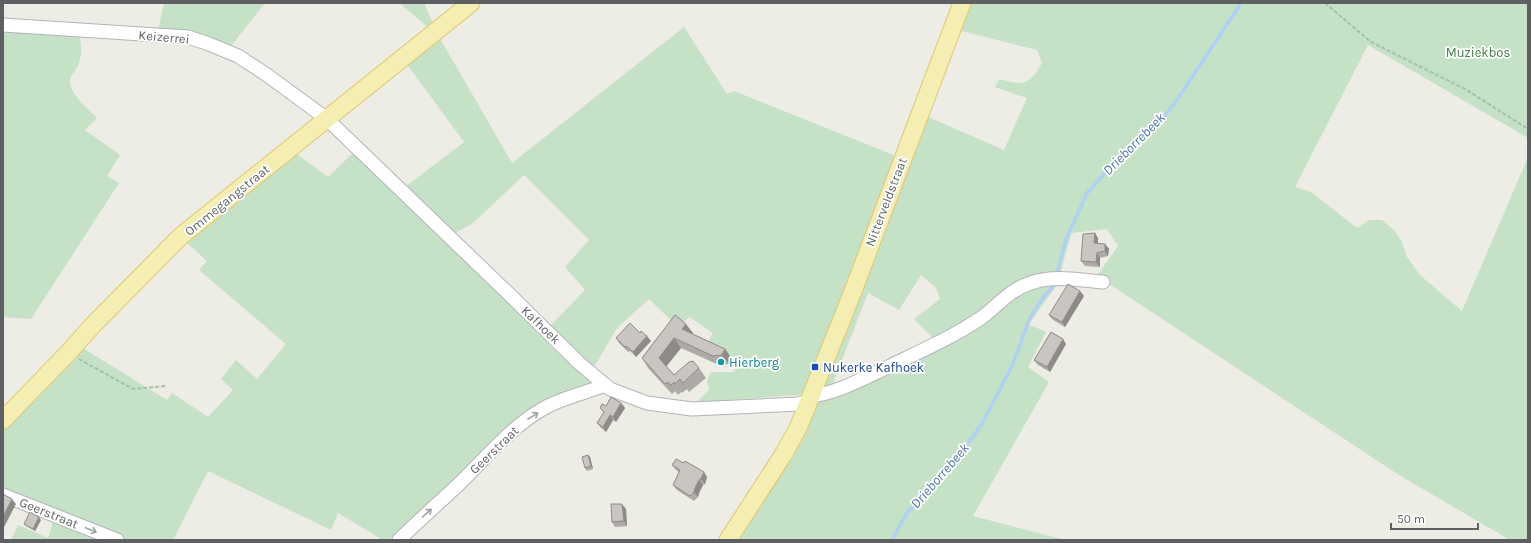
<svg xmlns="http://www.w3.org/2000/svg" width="1531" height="543" font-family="Karla,sans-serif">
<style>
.green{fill:#c5e2c7}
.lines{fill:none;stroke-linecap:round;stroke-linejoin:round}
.stream{stroke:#aed1f4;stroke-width:3.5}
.minor-casing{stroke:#b2b4b8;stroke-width:15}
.major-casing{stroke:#dfc76c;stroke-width:19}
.path{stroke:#9fc2ab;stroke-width:2;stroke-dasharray:4 2;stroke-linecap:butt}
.minor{stroke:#fff;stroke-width:13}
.major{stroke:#f5eeb3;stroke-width:17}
.wall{fill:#adaaa7}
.shaded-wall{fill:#8d8b88}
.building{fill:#c9c6c2;stroke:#8d8b88}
.oneway{stroke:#9e9fa1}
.culture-dot{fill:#0f9aa8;stroke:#fff;stroke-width:1.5}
.transit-dot{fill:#1a4fb4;stroke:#fff;stroke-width:1.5}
.labels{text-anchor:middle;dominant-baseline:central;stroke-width:3.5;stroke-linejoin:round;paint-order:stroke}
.street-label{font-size:13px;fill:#5d5f63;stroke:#fff}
.park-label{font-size:13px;fill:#407f47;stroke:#fff}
.culture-label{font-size:13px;fill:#0d838f;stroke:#fff;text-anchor:start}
.transit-label{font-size:13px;fill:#164399;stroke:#fff;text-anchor:start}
.water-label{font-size:14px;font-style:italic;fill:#5177ac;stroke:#fff}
</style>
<rect width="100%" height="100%" fill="#edece5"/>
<path class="green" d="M164,3H265L231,46L158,30Z
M399,3H424L433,24L429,28Z
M969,3H1528V138L1368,45L1295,187L1311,192L1357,228L1369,220H1382L1393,229L1401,240L1407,257L1420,275L1462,311L1528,157V540H1510L1399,475L1097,276L1118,246L1107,229L1072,233L1067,248L1060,275L977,316L935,340L914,319L940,299L936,288L921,275L899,310L868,293L831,388L820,391L926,116L1004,150L1027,98L995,87L999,79C1023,85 1028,87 1042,63L1037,50L958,30Z
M684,27L727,94L734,91L896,156L805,392L799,395L697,402L709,390L707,381L711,372H734L738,359L707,344L713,333L689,317L678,327L649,299L617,328L594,367L549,327L585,290L565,267L589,240L524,175L472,224L453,234L405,187L464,142L406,63L438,35L512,163Z
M3,29L76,35L80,38C82,49 82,59 76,69C74,74 69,77 70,83C72,97 88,108 97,118L85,130L120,155L107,176L119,183L31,319L3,317Z
M294,152L328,177L353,153L529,318L591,380L586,389L559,399L393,540H383L338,513L331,530L208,471L173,540H127L3,490V424L78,345L167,400L172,393L208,417L233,390L221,379L236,360L257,379L286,344L199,270L207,261L185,241Z
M1059,282L1028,325L1035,327L1046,332L1028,367L1049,382L973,516L1065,540H734L818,400L829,396L1026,288Z
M54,519L107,540H11L18,525L48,538Z"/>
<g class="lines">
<path class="stream" d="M1057,274L1066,239L1087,193L1113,164L1164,117L1179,97L1241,3
M892,540L907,513L929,487L959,457L983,422L1012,366L1030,318L1042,299L1054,285"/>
<g class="minor-casing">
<path id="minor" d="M3,25L188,37L209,44L238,56L267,75L327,119L511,296L579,363L610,389L647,403L692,409L778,405L797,404L809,401
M810,396C834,395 868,376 890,366C921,351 953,337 981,318C996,307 1010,290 1028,284C1051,274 1079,280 1103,282
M3,495L117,540
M399,540C418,521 439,503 459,484C487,457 513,424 548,406C566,397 587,392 606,385"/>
</g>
<g class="major-casing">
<path id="major" d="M3,420L68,353L93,325L181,236L471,3
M728,540L783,455L798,428L850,299L962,3"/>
</g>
<path class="path" d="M1325,3L1371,42L1465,89L1528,129
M79,359L133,389L166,386"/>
<use href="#minor" class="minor"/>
<use href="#major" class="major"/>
</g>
<path class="wall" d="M1098,238V243L1105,244L1109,249L1108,256L1100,258V267L1085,266L1081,261Z
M1084,296L1065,327L1053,320L1049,315Z
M675,315L693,333L692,334L725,349L732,359L729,364L719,365L681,348L666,366L674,375L699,368L706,378L689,392L687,389L682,393L681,392L678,395L675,391L672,394L648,368L642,358Z
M640,333L651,341L636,357L630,351L628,352L619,343L616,338Z
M1066,344L1050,372L1038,365L1034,360Z
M621,403L625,408L616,422L613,420L606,432L601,428L597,423L604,413L600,408L606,406Z
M588,455L590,457L593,469L587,471L585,468Z
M672,465L707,477L705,484L703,485L699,493L698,497L694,501L677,490L673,485L679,472L676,470Z
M626,509L627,526L615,527L612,522Z
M41,520L35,531L26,526L24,524Z"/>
<path class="shaded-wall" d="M1095,233L1098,238V248L1094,243Z
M1105,244L1109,249L1108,256L1105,251Z
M1097,253L1100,258V267L1096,262Z
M1080,291L1084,296L1065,327L1062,322Z
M686,324L693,333L689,339L682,329Z
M647,336L651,341L636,357L633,352Z
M674,338L681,348L666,367L659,358Z
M1063,339L1066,344L1050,372L1047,367Z
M725,349L732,359L729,364L722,355Z
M621,403L625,408L616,422L613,417Z
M610,415L613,420L606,432L603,427Z
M588,455L590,457L593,469L591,466Z
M704,472L707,477L705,484L701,479Z
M699,480L703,485L699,493L698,497L694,492L695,488Z
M12,499L16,504L3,529V517Z
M622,504L626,509L627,526L624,521Z
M39,517L41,520L35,531L33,529Z"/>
<path class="building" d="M1095,233L1094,243L1105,244V251L1097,253L1096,262L1081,261L1083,234Z
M1068,284L1080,291L1062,322L1049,315Z
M675,315L686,324L682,329L725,349L722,355L713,356L674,338L659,358L674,375L689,362L693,361L699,368L683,383L680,379L675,384L674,382L671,385L668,382L665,384L642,358Z
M630,323L640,333L641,331L647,336L633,352L626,346L625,347L616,338Z
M1051,332L1063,339L1047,367L1034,360Z
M611,397L621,403L613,417L610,415L603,427L597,423L604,412L600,408L602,404L606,406Z
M588,455L591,466L585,468L582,457Z
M676,459L684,463L685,461L704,472L701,479L699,480L695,488L694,492L690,496L673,485L680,470L672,465Z
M3,494L12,499L3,517Z
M611,504H622L624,521L612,522Z
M30,512L39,517L33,529L24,524Z"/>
<defs><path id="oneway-shaft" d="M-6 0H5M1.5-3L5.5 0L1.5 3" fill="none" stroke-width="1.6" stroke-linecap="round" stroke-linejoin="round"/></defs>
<g class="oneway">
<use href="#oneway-shaft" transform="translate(533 416) rotate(-32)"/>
<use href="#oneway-shaft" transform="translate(427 513) rotate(-42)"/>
<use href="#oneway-shaft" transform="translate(91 530) rotate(22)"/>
</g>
<circle class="culture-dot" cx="721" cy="362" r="4"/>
<rect class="transit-dot" x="811" y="363" width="8" height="8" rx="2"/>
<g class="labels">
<g class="street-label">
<text transform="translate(164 37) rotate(5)">Keizerrei</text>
<text transform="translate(227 200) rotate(-39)">Ommegangstraat</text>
<text transform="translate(886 202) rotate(-69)">Nitterveldstraat</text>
<text transform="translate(541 325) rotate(44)">Kafhoek</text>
<text transform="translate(494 450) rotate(-44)">Geerstraat</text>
<text transform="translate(49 513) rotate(22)">Geerstraat</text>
</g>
<g class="park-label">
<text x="1478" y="52">Muziekbos</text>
</g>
<g class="culture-label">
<text x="729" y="362">Hierberg</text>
</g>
<g class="transit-label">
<text x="823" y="367">Nukerke Kafhoek</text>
</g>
<g class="water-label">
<text transform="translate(1134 144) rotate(-45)">Drieborrebeek</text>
<text transform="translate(940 476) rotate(-49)">Drieborrebeek</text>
</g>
</g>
<rect width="1531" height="543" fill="none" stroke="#5d5f63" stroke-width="8"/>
<path d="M1391 523v6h87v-6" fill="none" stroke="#5d5f63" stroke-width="2"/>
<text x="1397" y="523" font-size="12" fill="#5d5f63" stroke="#ffffff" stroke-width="3" paint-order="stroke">50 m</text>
</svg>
